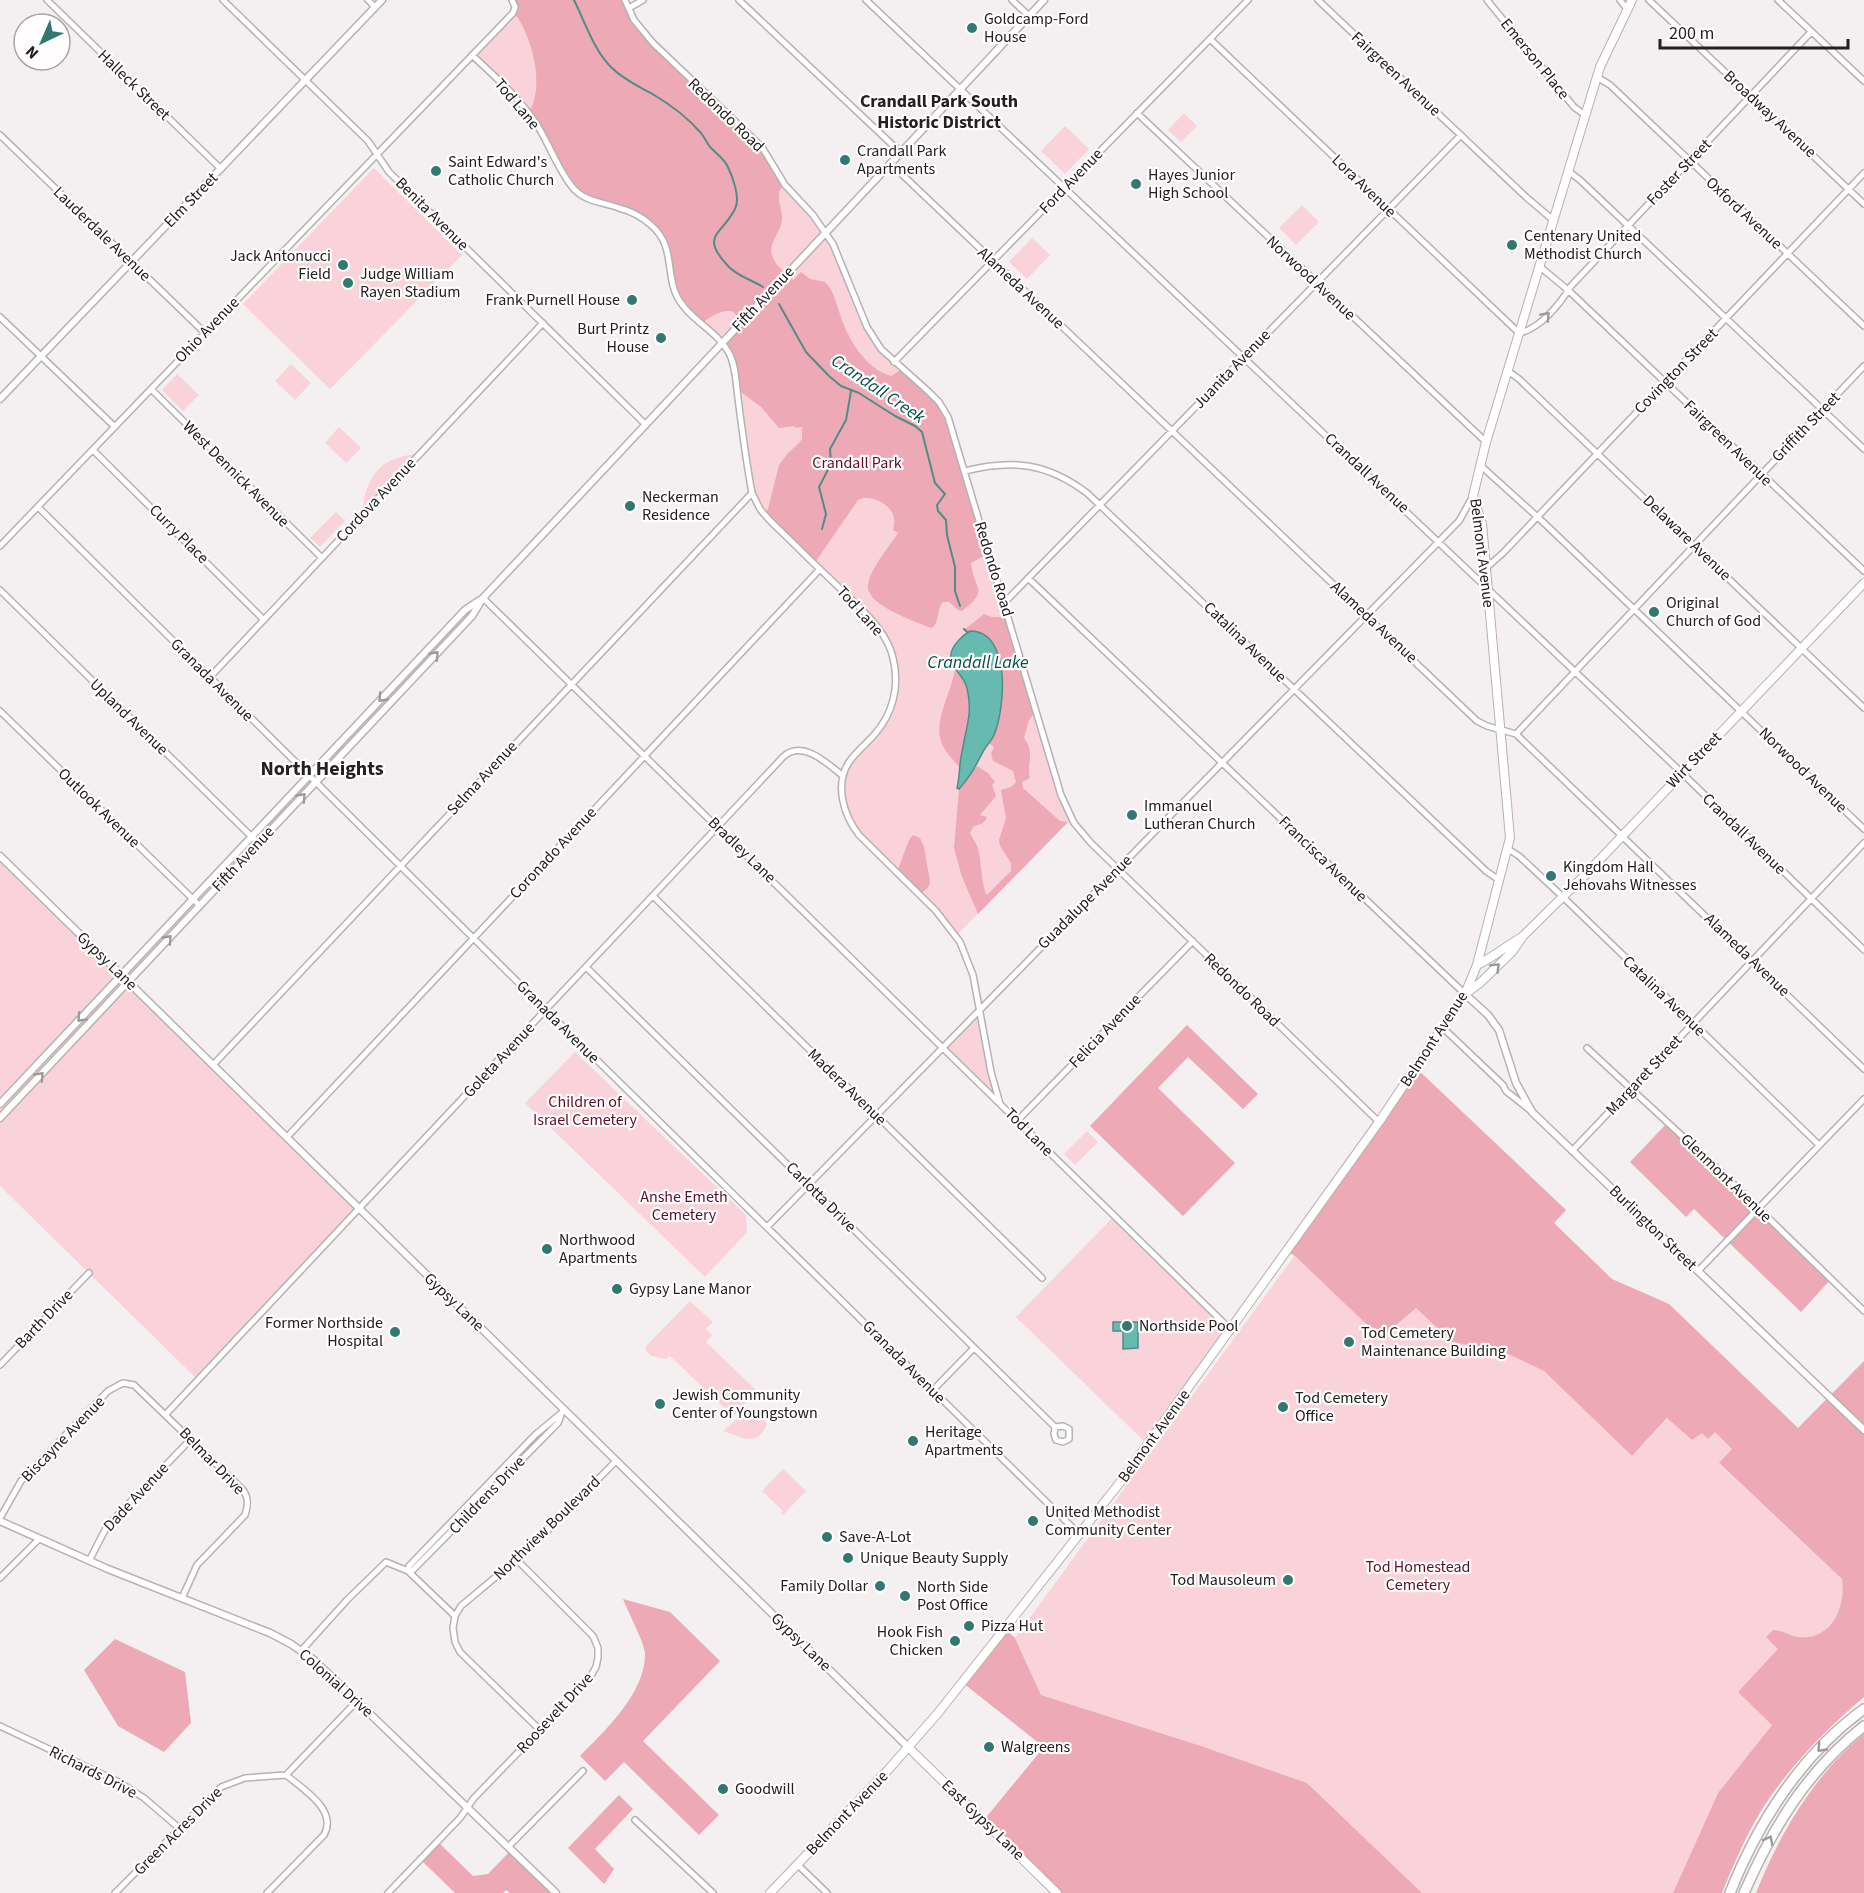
<svg xmlns="http://www.w3.org/2000/svg" width="1864" height="1893" font-family="'Source Sans 3',sans-serif">
<style>
.green{fill:#fad3da}
.forest{fill:#eea9b6}
.water{fill:#66bab0;stroke:#528c85;stroke-width:1.5}
.lines{fill:none;stroke-linecap:round;stroke-linejoin:round}
.stream{stroke:#528c85;stroke-width:2}
.minor-casing{stroke:#b6b1b2;stroke-width:8}
.tertiary-casing{stroke:#b6b1b2;stroke-width:9}
.secondary-casing{stroke:#b6b1b2;stroke-width:10}
.motorway-casing{stroke:#b6b1b2;stroke-width:12}
.minor{stroke:#fff;stroke-width:5}
.tertiary{stroke:#fff;stroke-width:6}
.secondary{stroke:#fff;stroke-width:8}
.motorway{stroke:#fff;stroke-width:9}
.oneway{stroke:#9c9b9b}
.poi-dot{fill:#307870;stroke:#fffdfd;stroke-width:2}
.labels{text-anchor:middle;dominant-baseline:central;stroke-width:4.5;stroke-linejoin:round;paint-order:stroke}
.poi-label{font-size:16px;fill:#222021;stroke:#fffdfd;text-anchor:start}
.street-label{font-size:16px;fill:#222021;stroke:#fffdfd}
.park-label{font-size:16px;fill:#5f0e2a;stroke:#fffdfd}
.neighbourhood-label{font-size:18px;font-weight:bold;fill:#222021;stroke:#fffdfd}
.water-label{font-size:18px;font-style:italic;fill:#00504a;stroke:#fffdfd}
.quarter-label{font-size:20px;font-weight:bold;fill:#222021;stroke:#fffdfd}
</style>
<rect width="100%" height="100%" fill="#f4eff0"/>
<path class="green" d="M513,13L635,20L774,168L825,232L867,327L881,349L945,411L1061,795L1074,822H1068L956,936L952,929L859,835L843,804V776L848,765L875,734L893,701V657L877,627L764,514L752,493L733,364L722,343L692,316L662,238L529,113L472,55Z
M1184,113L1197,126L1181,142L1168,130Z
M1065,126L1089,149L1065,174L1041,151Z
M374,168L462,255L330,389L243,304Z
M1302,205L1319,222L1296,245L1279,228Z
M1032,238L1050,255L1027,279L1009,262Z
M291,364L311,383L295,400L275,381Z
M177,374L199,395L183,411L162,390Z
M339,427L361,448L346,463L325,443Z
M419,454L362,515C365,477 380,456 419,454Z
M336,512L345,521L320,547L310,538Z
M483,598L472,616L129,982L359,1209L198,1380L0,1186V856L121,975L465,610Z
M980,1009L1000,1104L943,1047Z
M575,1052L746,1215L747,1232L705,1277L525,1103Z
M1087,1131L1098,1142L1075,1165L1064,1154Z
M1114,1216L1231,1330L1148,1445L1016,1317Z
M1295,1255L1381,1337L1416,1308L1452,1342L1504,1352L1544,1371L1632,1456L1668,1418L1692,1440L1702,1433L1715,1432L1732,1449L1719,1464L1842,1579C1848,1619 1819,1652 1779,1630L1766,1637L1779,1649L1772,1725L1718,1793L1673,1893H1422L1307,1783L1198,1745L1041,1695L1015,1638Z
M690,1301L713,1322L706,1329L712,1335L706,1342L757,1391L733,1416L670,1356L666,1359L651,1356L646,1351V1346Z
M750,1413L762,1417L767,1424C757,1448 741,1437 723,1431L742,1415Z
M783,1469L806,1491L783,1515L781,1513L783,1511L762,1491Z"/>
<path class="forest" d="M512,0H625L642,31L753,138L784,184C773,196 783,207 782,220C781,232 768,243 772,255C775,266 786,273 793,280L801,272L810,279L825,282C834,291 835,300 839,311C846,336 864,368 891,376L902,369L945,411L989,553L971,563C973,589 991,589 962,611L958,610L949,602H943C936,610 940,624 931,628C916,622 866,605 868,586C869,570 889,547 898,533L893,530C894,526 895,523 894,519C893,505 871,493 858,500L814,564L764,514L768,509L779,465L787,454L799,443L802,439V427L795,428V426L779,428L761,407L737,389L733,364L722,343L742,321C739,318 735,312 730,311C720,310 708,318 701,324L679,301L665,245L643,220L577,192L529,113C543,87 535,51 522,25C516,13 513,16 512,0Z
M984,614L992,617H1008L1036,711L1029,720L1024,738C1036,754 1026,763 1030,778L1022,782L1023,788L1060,821L1068,822L978,914L962,877L954,848L959,789L977,766L988,773L995,782L992,785L996,796L980,815L987,817C983,826 980,823 973,827L970,833C972,838 976,842 977,846C982,858 981,887 987,895L1011,871V863L1000,846L999,840L1006,818L1001,790L1011,787L1016,782L1013,771L993,761L991,754L994,747L989,743C1003,721 1011,659 989,640C982,633 971,633 964,630Z
M955,669C982,697 962,735 960,768C954,761 947,754 943,746C931,724 952,692 955,669Z
M913,835L920,838L924,847L930,881L929,886L920,895L897,872L909,840Z
M1187,1025L1258,1094L1243,1109L1188,1057L1158,1088L1235,1163L1183,1216L1090,1126Z
M1415,1067L1566,1210L1554,1223L1612,1279L1669,1304L1798,1428L1864,1361V1697C1826,1729 1792,1764 1764,1806C1747,1833 1734,1863 1722,1893H1673L1718,1793L1772,1725L1738,1692L1778,1649L1766,1637L1773,1630C1782,1630 1790,1636 1799,1637C1832,1640 1846,1607 1842,1579L1719,1463L1732,1449L1715,1432L1708,1439L1702,1433L1692,1440L1667,1418L1632,1456L1544,1371L1504,1352L1452,1342L1416,1308L1381,1338L1295,1256L1287,1251Z
M1668,1122L1831,1279L1801,1312L1694,1209L1686,1217L1630,1162Z
M623,1599L670,1612L720,1661L643,1741L719,1815L699,1835L624,1762L605,1781L580,1756C605,1731 646,1692 645,1654C645,1644 627,1610 623,1599Z
M1006,1630L1015,1638L1041,1695L1198,1745L1307,1783L1422,1893H1051L1054,1890L983,1821L1044,1747L963,1683Z
M115,1639L185,1672L191,1723L164,1752L118,1726L84,1670Z
M1864,1734V1893H1756C1780,1833 1814,1775 1864,1734Z
M619,1795L633,1809L595,1849L614,1869L604,1884L568,1848Z
M438,1842L473,1876L488,1874L511,1850L556,1893H510L506,1890L503,1893H455L421,1860Z"/>
<path class="water" d="M970,631C1012,631 1005,709 994,735C992,740 987,745 984,750C976,765 971,776 959,789L957,788C960,776 959,764 962,752C966,727 973,714 967,688C964,675 950,668 951,655C951,646 963,635 970,631Z
M1113,1322H1138V1348L1123,1349V1331H1113Z"/>
<g class="lines">
<path class="stream" d="M574,0C585,22 594,51 612,68C624,80 640,87 654,95C671,105 688,118 701,133C705,138 707,144 711,148C717,154 723,158 727,165C732,175 741,198 735,209C722,235 699,235 728,266C737,276 752,280 763,287
M779,304L806,352L829,376L841,386L859,393L895,416L915,426L922,432L935,483L945,494L937,505L938,511L946,520L947,535L955,567V591L960,606
M822,529L826,514L819,487L831,464L830,449L846,420L851,391
M964,629L967,632"/>
<g class="minor-casing">
<path id="minor" d="M47,0L221,169
M223,0L368,141L389,172L645,424
M368,0L375,7
M625,0L634,20L653,43L762,147L785,185L813,215L833,244L867,327L881,349L929,392L939,402L948,417L1061,795L1074,823L1091,843L1379,1122
M739,0L900,152
M866,0L1682,773L1864,950
M1012,0L1029,16
M1318,0L1526,197L1553,220
M1487,0L1574,107L1585,115
M1620,0L1627,9
M1649,0L1864,204
M1778,0L1864,81
M629,8L643,0
M1210,39L1519,333C1540,329 1560,304 1571,286L1811,32
M472,55C495,77 520,98 537,125C550,145 558,171 574,189C586,202 603,202 619,208C631,211 642,217 651,225C674,245 666,268 675,292C686,319 716,329 729,353C736,366 736,384 738,398C742,430 746,461 752,493L760,509C769,521 781,531 792,542C810,560 829,578 848,596C866,614 887,632 893,658C900,686 893,714 874,735C866,744 856,752 849,762C834,785 844,816 859,835L936,911L960,942L973,975L991,1072L1000,1104L1231,1330
M1597,77L1610,85L1864,326
M1137,113L1486,442
M0,135L205,333
M890,163L1477,721L1487,726L1516,734L1864,1069
M1568,171L1580,180L1864,449
M1539,266L1568,290L1864,571
M0,317L115,427
M894,362L1248,0
M1508,371L1519,379L1864,708
M151,389L322,558
M93,450L264,620
M1480,465L1543,522L1864,829
M965,471C1013,459 1047,463 1087,493L1486,871L1499,880
M38,507L551,1015L1080,1535
M0,546L513,13L515,7L512,0
M1486,568L1503,553L1864,173
M1028,578L1465,994
M0,590L258,843
M483,598L998,1102
M1004,603L1461,135
M210,677L543,323
M0,711L199,905
M1516,734L1864,366
M1508,849L1519,856L1563,897L1819,1145
M653,896L1042,1278
M586,967L1055,1427L1063,1426L1069,1429V1439L1063,1442L1056,1440L1054,1434L1055,1427
M1442,1027L1503,1085L1506,1091L1530,1110
M1587,1048L1720,1171L1864,1311
M213,1065L752,493
M1017,1121L1193,941
M287,1137L820,569
M1572,1151L1864,843
M767,1227L1459,521L1473,496
M1698,1271L1864,1099
M0,1365L89,1273
M933,1390L974,1348
M166,1414L783,757C802,739 827,763 843,776
M0,1518L21,1481L108,1391L123,1383L134,1385L243,1490C249,1498 248,1506 245,1515L197,1565L182,1598
M89,1561L107,1526L191,1439
M408,1571L409,1566L535,1435L565,1410
M408,1571L413,1570L558,1423L561,1415
M0,1578L38,1540
M301,1651L347,1600L386,1562L408,1571L455,1616
M0,1726L119,1782L144,1798L179,1828
M540,1730L460,1652L455,1642L453,1628L455,1616L461,1606L528,1550L616,1461
M635,1820L713,1893
M508,1847L583,1771
M798,1865L827,1893
M115,1893L221,1787L245,1778L286,1775L357,1701
M267,1893L324,1835C338,1810 303,1789 286,1775
M388,1893L460,1818L474,1798L589,1679L596,1667L598,1658V1648L593,1636L517,1560"/>
</g>
<g class="tertiary-casing">
<path id="tertiary" d="M0,399L382,0
M0,856L908,1747
M1465,994L1488,1015L1499,1030L1516,1083L1532,1112L1864,1430
M0,1104L465,610L480,600
M0,1118L472,616L483,598L1044,0
M0,1521L108,1569L270,1633L291,1644L314,1660L556,1893"/>
</g>
<g class="secondary-casing">
<path id="secondary" d="M1477,965C1494,957 1506,946 1522,937
M1466,993L1480,983L1512,952L1523,936L1584,876L1864,583
M908,1747L1057,1893
M770,1893L888,1770L938,1713L1122,1480L1379,1122L1465,994L1477,965L1510,838L1482,524L1473,496L1486,442L1600,67L1632,0"/>
</g>
<g class="motorway-casing">
<path id="motorway" d="M1730,1893C1758,1822 1802,1754 1864,1709
M1744,1893C1773,1827 1807,1771 1864,1726"/>
</g>
<use href="#minor" class="minor"/>
<use href="#tertiary" class="tertiary"/>
<use href="#secondary" class="secondary"/>
<use href="#motorway" class="motorway"/>
</g>
<defs><path id="oneway-chevron" d="M-2-3.5L2.5 0L-2 3.5" fill="none" stroke-width="1.6" stroke-linecap="round" stroke-linejoin="round" transform="scale(1.5)"/></defs>
<g class="oneway">
<use href="#oneway-chevron" transform="translate(1546 316) rotate(-47)"/>
<use href="#oneway-chevron" transform="translate(435 655) rotate(-47)"/>
<use href="#oneway-chevron" transform="translate(382 698) rotate(133)"/>
<use href="#oneway-chevron" transform="translate(302 797) rotate(-47)"/>
<use href="#oneway-chevron" transform="translate(168 939) rotate(-47)"/>
<use href="#oneway-chevron" transform="translate(1496 967) rotate(-44)"/>
<use href="#oneway-chevron" transform="translate(81 1018) rotate(133)"/>
<use href="#oneway-chevron" transform="translate(40 1076) rotate(-47)"/>
<use href="#oneway-chevron" transform="translate(1821 1748) rotate(134)"/>
<use href="#oneway-chevron" transform="translate(1769 1840) rotate(-62)"/>
</g>
<g class="poi-dot">
<circle cx="972" cy="28" r="6"/>
<circle cx="845" cy="160" r="6"/>
<circle cx="436" cy="171" r="6"/>
<circle cx="1136" cy="184" r="6"/>
<circle cx="1512" cy="245" r="6"/>
<circle cx="343" cy="265" r="6"/>
<circle cx="348" cy="283" r="6"/>
<circle cx="632" cy="300" r="6"/>
<circle cx="661" cy="338" r="6"/>
<circle cx="630" cy="506" r="6"/>
<circle cx="1654" cy="612" r="6"/>
<circle cx="1132" cy="815" r="6"/>
<circle cx="1551" cy="876" r="6"/>
<circle cx="547" cy="1249" r="6"/>
<circle cx="617" cy="1289" r="6"/>
<circle cx="1127" cy="1326" r="6"/>
<circle cx="395" cy="1332" r="6"/>
<circle cx="1349" cy="1342" r="6"/>
<circle cx="660" cy="1404" r="6"/>
<circle cx="1283" cy="1407" r="6"/>
<circle cx="913" cy="1441" r="6"/>
<circle cx="1033" cy="1521" r="6"/>
<circle cx="827" cy="1537" r="6"/>
<circle cx="848" cy="1558" r="6"/>
<circle cx="1288" cy="1580" r="6"/>
<circle cx="880" cy="1586" r="6"/>
<circle cx="905" cy="1596" r="6"/>
<circle cx="969" cy="1626" r="6"/>
<circle cx="955" cy="1641" r="6"/>
<circle cx="989" cy="1747" r="6"/>
<circle cx="723" cy="1789" r="6"/>
</g>
<g class="labels">
<g class="poi-label">
<text x="984" y="19">Goldcamp-Ford<tspan x="984" dy="18">House</tspan></text>
<text x="857" y="151">Crandall Park<tspan x="857" dy="18">Apartments</tspan></text>
<text x="448" y="162">Saint Edward's<tspan x="448" dy="18">Catholic Church</tspan></text>
<text x="1148" y="175">Hayes Junior<tspan x="1148" dy="18">High School</tspan></text>
<text x="1524" y="236">Centenary United<tspan x="1524" dy="18">Methodist Church</tspan></text>
<text x="331" y="256" text-anchor="end">Jack Antonucci<tspan x="331" dy="18">Field</tspan></text>
<text x="360" y="274">Judge William<tspan x="360" dy="18">Rayen Stadium</tspan></text>
<text x="620" y="300" text-anchor="end">Frank Purnell House</text>
<text x="649" y="329" text-anchor="end">Burt Printz<tspan x="649" dy="18">House</tspan></text>
<text x="642" y="497">Neckerman<tspan x="642" dy="18">Residence</tspan></text>
<text x="1666" y="603">Original<tspan x="1666" dy="18">Church of God</tspan></text>
<text x="1144" y="806">Immanuel<tspan x="1144" dy="18">Lutheran Church</tspan></text>
<text x="1563" y="867">Kingdom Hall<tspan x="1563" dy="18">Jehovahs Witnesses</tspan></text>
<text x="559" y="1240">Northwood<tspan x="559" dy="18">Apartments</tspan></text>
<text x="629" y="1289">Gypsy Lane Manor</text>
<text x="383" y="1323" text-anchor="end">Former Northside<tspan x="383" dy="18">Hospital</tspan></text>
<text x="1139" y="1326">Northside Pool</text>
<text x="1361" y="1333">Tod Cemetery<tspan x="1361" dy="18">Maintenance Building</tspan></text>
<text x="672" y="1395">Jewish Community<tspan x="672" dy="18">Center of Youngstown</tspan></text>
<text x="1295" y="1398">Tod Cemetery<tspan x="1295" dy="18">Office</tspan></text>
<text x="925" y="1432">Heritage<tspan x="925" dy="18">Apartments</tspan></text>
<text x="1045" y="1512">United Methodist<tspan x="1045" dy="18">Community Center</tspan></text>
<text x="839" y="1537">Save-A-Lot</text>
<text x="860" y="1558">Unique Beauty Supply</text>
<text x="1276" y="1580" text-anchor="end">Tod Mausoleum</text>
<text x="868" y="1586" text-anchor="end">Family Dollar</text>
<text x="917" y="1587">North Side<tspan x="917" dy="18">Post Office</tspan></text>
<text x="981" y="1626">Pizza Hut</text>
<text x="943" y="1632" text-anchor="end">Hook Fish<tspan x="943" dy="18">Chicken</tspan></text>
<text x="1001" y="1747">Walgreens</text>
<text x="735" y="1789">Goodwill</text>
</g>
<g class="street-label">
<text transform="translate(1535 59) rotate(51)">Emerson Place</text>
<text transform="translate(1396 74) rotate(43)">Fairgreen Avenue</text>
<text transform="translate(134 85) rotate(44)">Halleck Street</text>
<text transform="translate(517 104) rotate(50)">Tod Lane</text>
<text transform="translate(1770 114) rotate(43)">Broadway Avenue</text>
<text transform="translate(726 115) rotate(44)">Redondo Road</text>
<text transform="translate(1679 172) rotate(-46)">Foster Street</text>
<text transform="translate(1071 181) rotate(-46)">Ford Avenue</text>
<text transform="translate(1364 186) rotate(44)">Lora Avenue</text>
<text transform="translate(191 200) rotate(-46)">Elm Street</text>
<text transform="translate(1744 213) rotate(43)">Oxford Avenue</text>
<text transform="translate(432 214) rotate(45)">Benita Avenue</text>
<text transform="translate(102 234) rotate(44)">Lauderdale Avenue</text>
<text transform="translate(1311 278) rotate(43)">Norwood Avenue</text>
<text transform="translate(1021 288) rotate(43)">Alameda Avenue</text>
<text transform="translate(763 299) rotate(-47)">Fifth Avenue</text>
<text transform="translate(207 330) rotate(-46)">Ohio Avenue</text>
<text transform="translate(1232 369) rotate(-46)">Juanita Avenue</text>
<text transform="translate(1676 371) rotate(-46)">Covington Street</text>
<text transform="translate(1806 427) rotate(-46)">Griffith Street</text>
<text transform="translate(1728 443) rotate(44)">Fairgreen Avenue</text>
<text transform="translate(1367 473) rotate(43)">Crandall Avenue</text>
<text transform="translate(236 474) rotate(45)">West Dennick Avenue</text>
<text transform="translate(376 500) rotate(-47)">Cordova Avenue</text>
<text transform="translate(179 534) rotate(45)">Curry Place</text>
<text transform="translate(1687 538) rotate(44)">Delaware Avenue</text>
<text transform="translate(1482 553) rotate(83)">Belmont Avenue</text>
<text transform="translate(994 569) rotate(73)">Redondo Road</text>
<text transform="translate(860 611) rotate(48)">Tod Lane</text>
<text transform="translate(1374 622) rotate(43)">Alameda Avenue</text>
<text transform="translate(1245 642) rotate(44)">Catalina Avenue</text>
<text transform="translate(212 680) rotate(45)">Granada Avenue</text>
<text transform="translate(129 717) rotate(44)">Upland Avenue</text>
<text transform="translate(1694 760) rotate(-46)">Wirt Street</text>
<text transform="translate(1803 770) rotate(44)">Norwood Avenue</text>
<text transform="translate(482 778) rotate(-47)">Selma Avenue</text>
<text transform="translate(99 808) rotate(44)">Outlook Avenue</text>
<text transform="translate(1744 834) rotate(44)">Crandall Avenue</text>
<text transform="translate(742 850) rotate(44)">Bradley Lane</text>
<text transform="translate(553 853) rotate(-47)">Coronado Avenue</text>
<text transform="translate(243 859) rotate(-47)">Fifth Avenue</text>
<text transform="translate(1323 859) rotate(44)">Francisca Avenue</text>
<text transform="translate(1085 902) rotate(-45)">Guadalupe Avenue</text>
<text transform="translate(1747 955) rotate(44)">Alameda Avenue</text>
<text transform="translate(107 961) rotate(44)">Gypsy Lane</text>
<text transform="translate(1242 990) rotate(44)">Redondo Road</text>
<text transform="translate(1664 996) rotate(44)">Catalina Avenue</text>
<text transform="translate(558 1022) rotate(45)">Granada Avenue</text>
<text transform="translate(1105 1031) rotate(-46)">Felicia Avenue</text>
<text transform="translate(1434 1039) rotate(-57)">Belmont Avenue</text>
<text transform="translate(499 1060) rotate(-47)">Goleta Avenue</text>
<text transform="translate(1644 1075) rotate(-47)">Margaret Street</text>
<text transform="translate(847 1087) rotate(44)">Madera Avenue</text>
<text transform="translate(1029 1132) rotate(45)">Tod Lane</text>
<text transform="translate(1726 1178) rotate(44)">Glenmont Avenue</text>
<text transform="translate(821 1197) rotate(45)">Carlotta Drive</text>
<text transform="translate(1653 1228) rotate(44)">Burlington Street</text>
<text transform="translate(454 1302) rotate(44)">Gypsy Lane</text>
<text transform="translate(44 1319) rotate(-46)">Barth Drive</text>
<text transform="translate(904 1362) rotate(45)">Granada Avenue</text>
<text transform="translate(1154 1436) rotate(-54)">Belmont Avenue</text>
<text transform="translate(63 1439) rotate(-46)">Biscayne Avenue</text>
<text transform="translate(212 1461) rotate(46)">Belmar Drive</text>
<text transform="translate(487 1495) rotate(-46)">Childrens Drive</text>
<text transform="translate(136 1497) rotate(-47)">Dade Avenue</text>
<text transform="translate(547 1528) rotate(-44)">Northview Boulevard</text>
<text transform="translate(801 1642) rotate(44)">Gypsy Lane</text>
<text transform="translate(336 1683) rotate(42)">Colonial Drive</text>
<text transform="translate(555 1713) rotate(-47)">Roosevelt Drive</text>
<text transform="translate(93 1772) rotate(27)">Richards Drive</text>
<text transform="translate(847 1813) rotate(-46)">Belmont Avenue</text>
<text transform="translate(983 1820) rotate(44)">East Gypsy Lane</text>
<text transform="translate(178 1831) rotate(-45)">Green Acres Drive</text>
</g>
<g class="park-label">
<text x="857" y="463">Crandall Park</text>
<text x="585" y="1102">Children of<tspan x="585" dy="18">Israel Cemetery</tspan></text>
<text x="684" y="1197">Anshe Emeth<tspan x="684" dy="18">Cemetery</tspan></text>
<text x="1418" y="1567">Tod Homestead<tspan x="1418" dy="18">Cemetery</tspan></text>
</g>
<g class="neighbourhood-label">
<text x="939" y="101">Crandall Park South<tspan x="939" dy="21">Historic District</tspan></text>
</g>
<g class="water-label">
<text transform="translate(878 389) rotate(34)">Crandall Creek</text>
<text x="978" y="662">Crandall Lake</text>
</g>
<g class="quarter-label">
<text x="322" y="769">North Heights</text>
</g>
</g>
<g transform="translate(42 42) rotate(224)"><circle r="28" fill="#fffdfd" stroke="#a7a5a5" stroke-width="1.5"/>
<path d="M0-4.5L10 22L0 15L-10 22Z" fill="#307870"/>
<text y="-9" font-size="16" font-weight="bold" text-anchor="middle" fill="#222021">N</text>
</g>
<path d="M1660 39v9h188v-9" fill="none" stroke="#222021" stroke-width="3"/>
<text x="1669" y="39" font-size="18" fill="#222021" stroke="#fffdfd" stroke-width="4.5" paint-order="stroke">200 m</text>
</svg>
